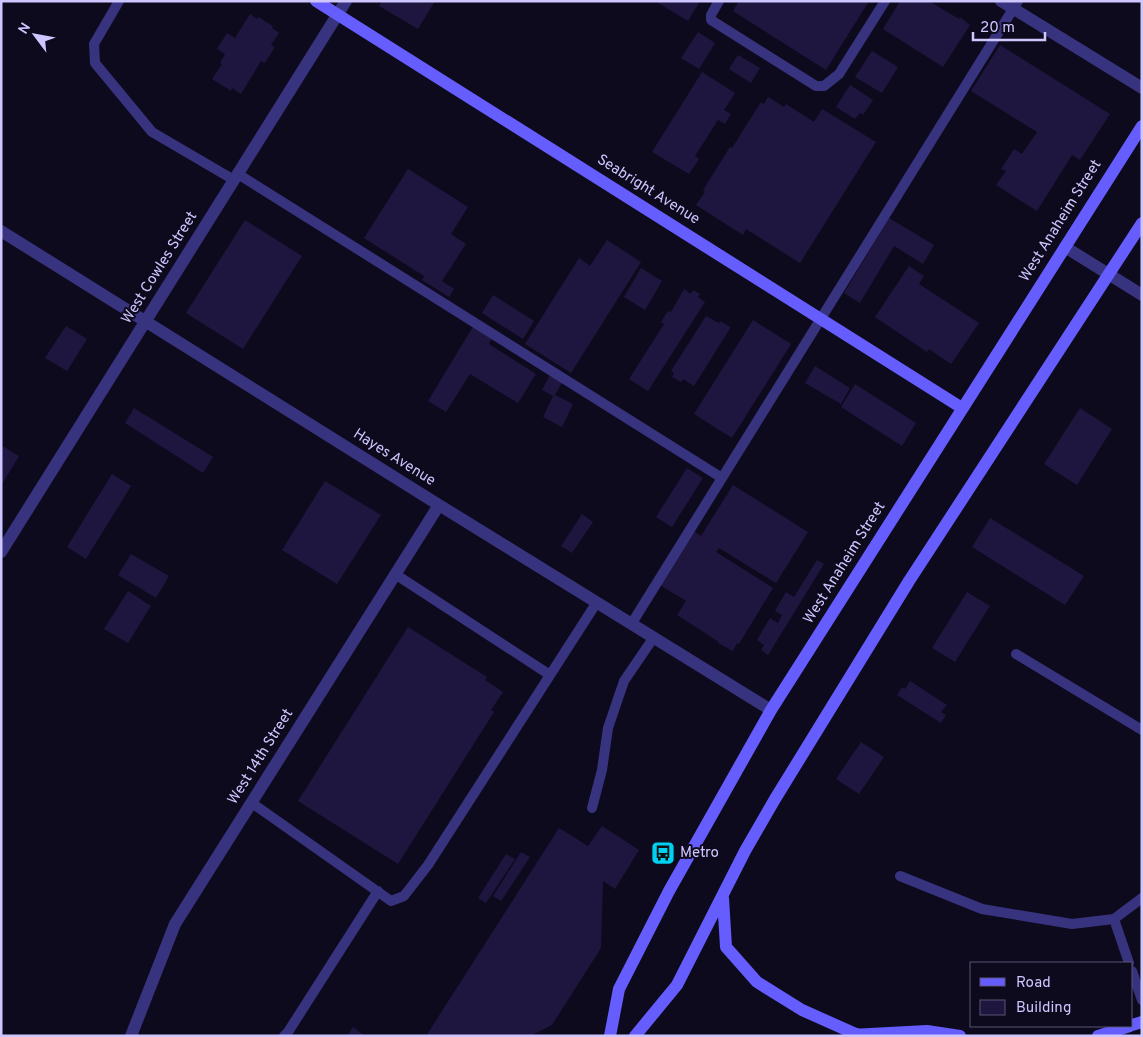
<svg xmlns="http://www.w3.org/2000/svg" width="1143" height="1037" font-family="Overpass,sans-serif">
<style>
.building{fill:#1f163f}
.lines{fill:none;stroke-linecap:round;stroke-linejoin:round}
.lane{stroke:#38337e;stroke-width:10}
.street{stroke:#38337e;stroke-width:12}
.secondary{stroke:#665dff;stroke-width:12}
.labels{text-anchor:middle;dominant-baseline:central;stroke-width:4;stroke-linejoin:round;paint-order:stroke}
.street-label{font-size:15px;fill:#cec6ff;stroke:#0e0a1d}
.poi-label{font-size:15px;fill:#cec6ff;stroke:#0e0a1d;text-anchor:start}
</style>
<rect width="100%" height="100%" fill="#0e0a1d"/>
<path class="building" d="M382,1H435L418,29L379,6Z
M655,1H700L688,21Z
M739,1H869L826,70L733,11Z
M900,1H929L959,19L960,17L970,25L943,67L883,29Z
M250,14L257,19L258,17L273,26L272,28L279,33L271,45L275,47L265,63L261,61L241,94L232,88L231,91L212,79L222,64L220,63L225,54L217,49L227,33L235,38Z
M698,32L715,43L699,69L681,58Z
M1000,45L1110,114L1080,160L1072,155L1037,211L996,185L1006,171L1001,169L1014,149L1022,154L1037,132L971,91Z
M872,51L898,67L882,93L855,77Z
M738,55L760,68L751,83L729,69Z
M702,72L735,93L724,110L731,114L725,124L718,120L695,156L699,159L689,174L652,152Z
M850,85L873,100L863,115L860,113L855,119L836,107Z
M768,97L784,107L786,104L814,122L822,109L876,142L800,263L746,229L743,235L696,205L705,192L703,190L730,147L732,148L761,102L764,104Z
M408,169L468,207L451,234L466,244L442,281L454,289L449,297L422,280L424,276L364,238Z
M889,218L934,245L923,264L894,246L860,303L844,293Z
M245,220L302,256L243,349L186,313Z
M607,240L641,262L571,373L525,344L579,258L590,266Z
M909,266L924,276L919,284L979,323L951,364L929,349L927,352L875,317Z
M641,268L662,281L645,310L624,297Z
M684,289L691,294L693,290L700,294L698,297L705,302L648,391L629,379L664,324L661,322L668,311L671,312Z
M493,295L534,321L523,339L482,313Z
M706,316L719,323L720,321L730,327L729,330L694,386L683,379L681,382L672,377L674,373L671,371Z
M753,320L791,344L732,438L694,414Z
M474,325L493,337L489,344L536,374L518,403L470,374L446,412L428,401Z
M66,326L87,339L67,371L45,358Z
M815,366L850,388L841,404L805,383Z
M550,375L563,381L555,395L573,404L562,427L543,417L553,396L542,390Z
M855,384L916,423L902,446L841,407Z
M134,408L213,457L203,473L125,423Z
M1080,408L1112,429L1077,485L1044,464Z
M1,445L19,456L1,486Z
M687,468L703,478L672,527L656,517Z
M112,474L131,486L86,559L67,547Z
M325,481L381,515L337,584L282,550Z
M733,485L808,532L776,583L719,548L716,552L773,588L739,644L737,643L733,651L718,643L719,642L677,615L686,601L660,585L694,531L701,536Z
M582,514L593,522L572,553L561,546Z
M990,518L1084,576L1065,605L972,547Z
M131,554L169,576L156,598L118,575Z
M817,560L824,564L768,655L761,650L764,645L757,640L770,618L778,623L782,615L775,611L786,592L794,597Z
M128,591L151,606L128,643L104,629Z
M967,592L990,606L955,662L932,648Z
M408,627L487,677L485,680L503,692L491,710L494,712L398,864L298,801Z
M910,681L947,705L941,712L946,715L941,723L897,695L902,687L905,689Z
M861,742L884,757L859,794L836,779Z
M602,826L639,850L615,889L603,881L601,948L552,1025L530,1036H426L559,828L588,846Z
M521,852L530,857L501,901L493,896Z
M506,854L515,859L486,903L478,898Z
M353,1027L365,1036H347Z"/>
<g class="lines">
<path class="lane" d="M119,1L94,44L95,63L152,132L234,180
M719,1L711,15V20L816,86H824L839,74L885,1
M238,174L722,478
M395,574L550,675
M632,623L1018,1
M1016,654L1142,730
M252,803L391,901L404,896L428,865L597,602
M592,808L602,770L608,728L624,681L654,637
M900,876L982,909L1072,924L1114,919L1142,898
M1114,919L1129,963
M1132,971L1142,1000
M284,1036L288,1032L378,891"/>
<path class="street" d="M1001,1L1142,88
M1,231L439,505L771,710
M1065,247L1142,295
M1,552L346,1
M131,1036L175,924L439,505"/>
<path class="secondary" d="M316,1L962,408
M723,898L726,947L757,982L802,1010L858,1035
M1132,1025L1142,1022
M851,1035L927,1031L960,1036
M610,1036L619,989L669,891L771,710L1142,126
M635,1036L677,985L745,851L775,799L909,581L1142,223
M1098,1036L1130,1026"/>
</g>
<defs>
<g id="bus-square" transform="scale(1.25)"><rect x="-9" y="-9" width="18" height="18" rx="4" fill="#00d1f1" stroke="#0e0a1d"/><path d="M-5-6H5V4H4V6H2V4H-2V6H-4V4H-5ZM-3.5-4V0h7V-4ZM-3.5 1.2v1.5H-2V1.2ZM2 1.2v1.5H3.5V1.2Z" fill="#111"/></g>
</defs>
<g fill-rule="evenodd">
<use href="#bus-square" x="663" y="853"/>
</g>
<g class="labels">
<g class="street-label">
<text transform="translate(648 190) rotate(32)">Seabright Avenue</text>
<text transform="translate(1061 221) rotate(-58)">West Anaheim Street</text>
<text transform="translate(160 268) rotate(-58)">West Cowles Street</text>
<text transform="translate(394 458) rotate(32)">Hayes Avenue</text>
<text transform="translate(845 563) rotate(-58)">West Anaheim Street</text>
<text transform="translate(261 757) rotate(-58)">West 14th Street</text>
</g>
<g class="poi-label">
<text x="680" y="853">Metro</text>
</g>
</g>
<rect width="1143" height="1037" fill="none" stroke="#cec6ff" stroke-width="5"/>
<rect x="970" y="962" width="162" height="65" fill="#0e0a1d" stroke="#5b5577"/>
<rect x="980" y="978" width="25" height="8" fill="#665dff" stroke="#5b5577"/>
<text x="1016" y="987" font-size="15" fill="#cec6ff">Road</text>
<rect x="980" y="1000" width="25" height="15" fill="#1f163f" stroke="#5b5577"/>
<text x="1016" y="1012" font-size="15" fill="#cec6ff">Building</text>
<g transform="translate(35 35) rotate(302)" stroke="#0e0a1d" stroke-width="4" paint-order="stroke">
<path d="M0-4L9 19L0 12L-9 19Z" fill="#cec6ff"/>
<text y="-8" font-size="14" font-weight="bold" text-anchor="middle" fill="#cec6ff">N</text>
</g>
<path d="M973 32v8h72v-8" fill="none" stroke="#cec6ff" stroke-width="2.5"/>
<text x="980" y="32" font-size="15" fill="#cec6ff" stroke="#0e0a1d" stroke-width="4" paint-order="stroke">20 m</text>
</svg>
